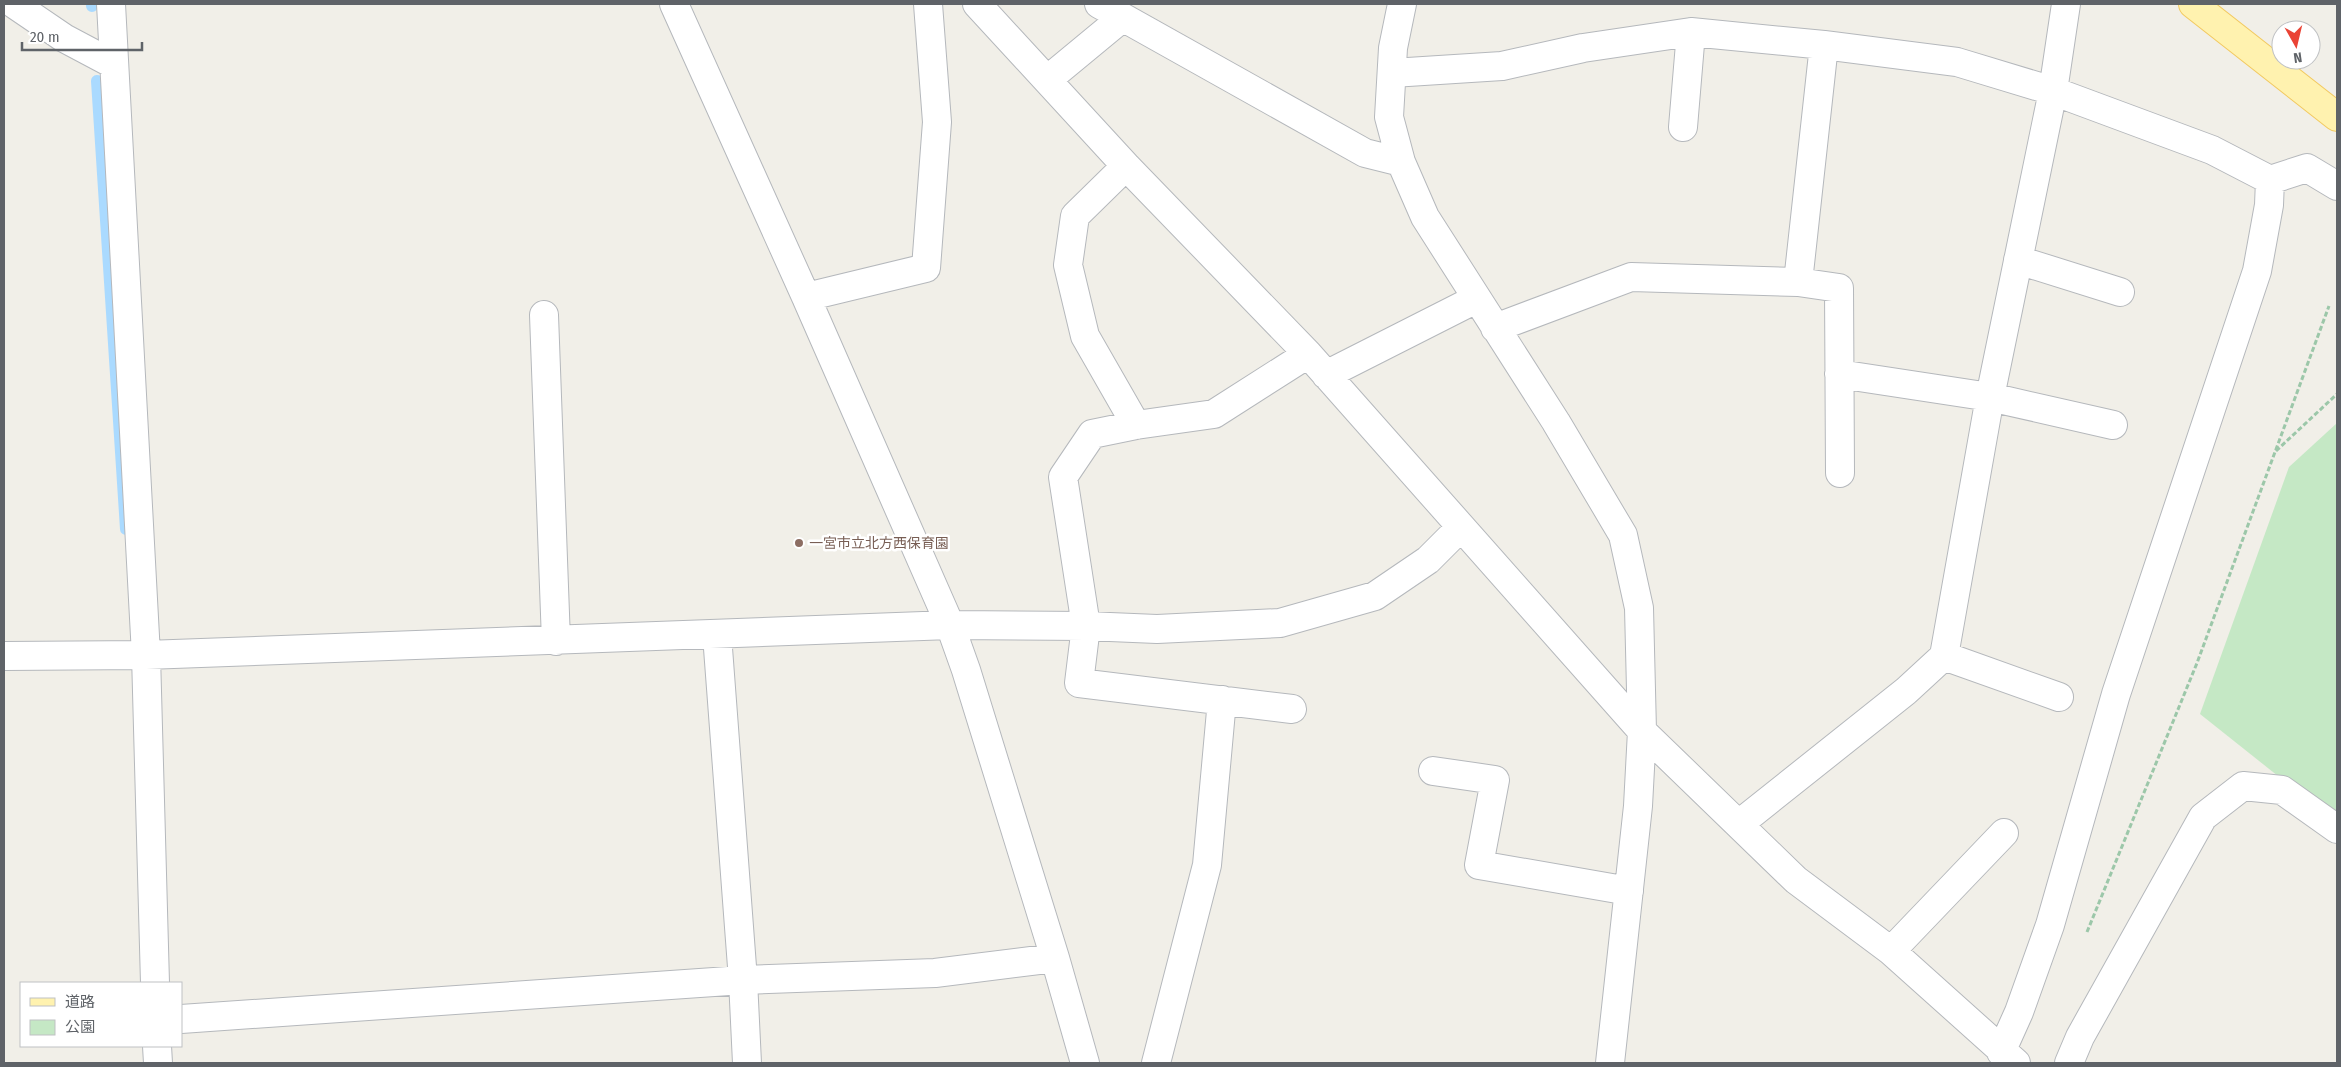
<svg xmlns="http://www.w3.org/2000/svg" width="2341" height="1067" font-family="'Fira Sans Condensed','Noto Sans JP',sans-serif">
<style>
.green{fill:#c5e8c5}
.lines{fill:none;stroke-linecap:round;stroke-linejoin:round}
.stream{stroke:#aadaff;stroke-width:12}
.minor-casing{stroke:#b5b8bc;stroke-width:30}
.primary-casing{stroke:#f2c960;stroke-width:30}
.path{stroke:#9cc7a9;stroke-width:3;stroke-dasharray:5 2.5;stroke-linecap:butt}
.minor{stroke:#fff;stroke-width:28}
.primary{stroke:#fff2af;stroke-width:28}
.education-dot{fill:#8d6e63;stroke:#fff;stroke-width:2}
.labels{text-anchor:middle;dominant-baseline:central;stroke-width:5;stroke-linejoin:round;paint-order:stroke}
.education-label{font-size:14px;fill:#785e54;stroke:#fff;text-anchor:start}
</style>
<rect width="100%" height="100%" fill="#f1efe8"/>
<path class="green" d="M2337,423V823L2200,714L2289,467Z"/>
<g class="lines">
<path class="stream" d="M92,4V6
M97,81L126,529"/>
<g class="minor-casing">
<path id="minor" d="M14,4L64,38L113,64
M111,4L146,655L155,983
M674,4L806,297L950,625L966,670L1055,958L1085,1063
M977,4L1126,166L1308,354L1642,731L1796,880L1891,951L2016,1063
M1099,4L1365,153L1401,162
M1402,4L1393,48L1389,117L1401,162L1425,217L1556,422L1623,535L1639,608L1642,731L1638,806L1610,1063
M1392,73L1502,66L1583,48L1691,32L1824,45L1957,62L2053,91L2212,150L2270,180L2307,168L2337,186
M1047,80L1122,18
M1683,127L1691,32
M1126,166L1075,216L1068,265L1085,336L1136,425
M2018,260L2120,292
M1798,282L1824,45
M806,297L926,268L937,122L928,4
M544,315L556,641
M1495,328L1631,277L1798,282L1839,288L1840,473
M1839,374L1990,397L2113,425
M1326,375L1476,299
M717,635L743,980L747,1063
M4,656L146,655L950,625L1086,626L1157,629L1280,623L1375,596L1428,560L1460,528
M1944,656L2059,697
M1292,709L1079,683L1086,626L1063,477L1092,434L1136,425L1214,414L1308,354
M1433,771L1495,780L1479,865L1629,891
M1739,824L1906,691L1944,656L1990,397L2053,91L2066,4
M1891,951L2004,833
M181,1019L743,980L935,973L1055,958
M157,1046L158,1063
M2001,1052L2019,1012L2050,925L2116,694L2257,271L2269,205L2270,180
M1156,1063L1207,865L1222,700
M2069,1063L2080,1037L2203,817L2243,786L2282,790L2337,829"/>
</g>
<g class="primary-casing">
<path id="primary" d="M2193,4L2337,117"/>
</g>
<path class="path" d="M2276,451L2337,394
M2087,932L2197,663L2329,306"/>
<use href="#minor" class="minor"/>
<use href="#primary" class="primary"/>
</g>
<circle class="education-dot" cx="799" cy="543" r="5"/>
<g class="labels">
<g class="education-label">
<text x="809" y="543">一宮市立北方西保育園</text>
</g>
</g>
<rect width="2341" height="1067" fill="none" stroke="#5f6368" stroke-width="10"/>
<rect x="20" y="982" width="162" height="65" fill="#ffffff" stroke="#bfc1c3"/>
<rect x="30" y="998" width="25" height="8" fill="#fff2af" stroke="#bfc1c3"/>
<text x="65" y="1007" font-size="15" fill="#5f6368">道路</text>
<rect x="30" y="1020" width="25" height="15" fill="#c5e8c5" stroke="#bfc1c3"/>
<text x="65" y="1032" font-size="15" fill="#5f6368">公園</text>
<g transform="translate(2296 45) rotate(172)"><circle r="24" fill="#ffffff" stroke="#bfc1c3"/>
<path d="M0-4L9 19L0 12L-9 19Z" fill="#ea4335"/>
<text y="-8" font-size="14" font-weight="bold" text-anchor="middle" fill="#5f6368">N</text>
</g>
<path d="M22 42v8h120v-8" fill="none" stroke="#5f6368" stroke-width="2.5"/>
<text x="30" y="42" font-size="15" fill="#5f6368" stroke="#ffffff" stroke-width="4" paint-order="stroke">20 m</text>
</svg>
